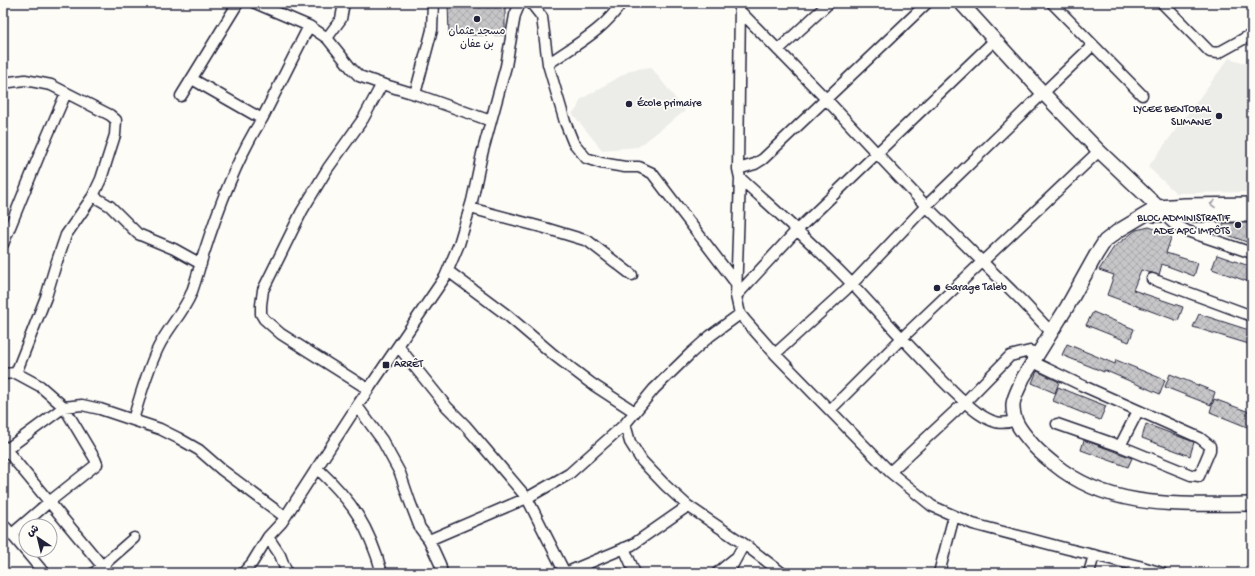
<svg xmlns="http://www.w3.org/2000/svg" width="1255" height="576" font-family="'Gochi Hand','Playpen Sans Arabic',sans-serif">
<style>
.built{fill:#ecece9}
.building{fill:url(#building-cross-hatch);stroke:#22223b}
.lines{fill:none;stroke-linecap:round;stroke-linejoin:round}
.minor-casing{stroke:#22223b;stroke-width:13}
.major-casing{stroke:#22223b;stroke-width:16}
.minor{stroke:#fdfcf7;stroke-width:10}
.major{stroke:#fdfcf7;stroke-width:13}
.oneway{stroke:#9a9aa2}
.poi-dot{fill:#22223b;stroke:#fdfcf7;stroke-width:1.5}
.labels{text-anchor:middle;dominant-baseline:central;stroke-width:3.5;stroke-linejoin:round;paint-order:stroke}
.poi-label{font-size:11px;fill:#22223b;stroke:#fdfcf7;text-anchor:start}
</style>
<defs>
<pattern id="building-cross-hatch" width="8" height="8" patternUnits="userSpaceOnUse"><rect width="8" height="8" fill="#c6c6c8"/><path d="M0 0l8 8M0 8l8-8" fill="none" stroke="#aaaaad"/></pattern>
</defs>
<rect width="100%" height="100%" fill="#fdfcf7"/>
<filter id="ink" filterUnits="userSpaceOnUse"><feTurbulence type="fractalNoise" baseFrequency=".025" numOctaves="2"/><feDisplacementMap in="SourceGraphic" scale="8" xChannelSelector="R" yChannelSelector="G"/><feConvolveMatrix kernelMatrix="1 2 1 2 8 2 1 2 1" color-interpolation-filters="sRGB"/></filter>
<g filter="url(#ink)">
<path class="built" d="M1229,58L1252,65V192L1176,193L1148,167Z
M651,67L685,111L638,147L602,150L572,113L577,109L580,100L631,70Z"/>
<path class="building" d="M448,3H505V35H449Z
M1224,223H1252V244L1220,232Z
M1149,227L1172,235L1166,253L1198,263L1194,276L1162,264L1159,275L1141,270L1133,290L1183,307L1178,321L1107,295L1114,275L1099,270L1114,247L1136,230Z
M1217,255L1252,267V283L1212,269Z
M1093,312L1134,329L1129,342L1086,325Z
M1199,314L1252,331V345L1193,327Z
M1067,344L1115,364L1116,360L1165,380L1160,394L1104,370V372L1062,355Z
M1037,371L1059,382L1055,393L1032,383Z
M1170,374L1215,392L1211,405L1165,387Z
M1058,387L1106,406L1100,420L1053,401Z
M1214,399L1252,413V429L1210,412Z
M1146,424L1194,442L1190,456L1142,438Z
M1084,440L1132,458L1128,467L1081,450Z"/>
<g class="lines">
<g class="minor-casing">
<path id="minor" d="M255,3L309,26L327,38L351,68L359,76L382,84L415,94L491,121
M531,3L542,17L548,64L565,122L573,142L586,158L601,163L625,167H639L652,173L735,282
M740,3L738,169L740,178L736,296L740,314L745,320L775,354L890,472L932,506L973,524L1068,549L1139,566L1162,573
M1052,3L1142,95
M1162,3L1210,52L1218,53L1247,37L1252,36
M740,11L826,99L926,206L1022,301L1051,332
M327,38L341,19L344,3
M778,50L829,3
M548,64C573,46 605,30 621,3
M192,79L262,119
M3,83L25,80L51,85L110,115L116,120L115,135L101,179L93,196L66,235L55,267L46,297L16,373
M415,94L432,30L433,3
M181,96L238,3
M738,169L755,164L763,159L927,3
M740,178C778,213 817,247 853,285C881,316 909,346 938,376C951,389 964,403 978,413C991,422 1001,426 1015,420
M93,196L110,206L138,234L174,249L201,264
M470,208L545,228L588,241L632,275
M1164,215L1174,224L1187,231L1252,253
M3,244L40,153L66,93
M448,271L507,315L554,355L592,384L635,412
M1152,279L1252,316
M736,296L797,230L995,40
M398,346L447,407L465,425L527,498L565,573
M775,354L852,284L926,206L1093,45
M1033,362L1081,385L1200,438L1210,446V450L1199,476L1191,475L1120,446L1057,424
M3,374L16,373L40,386L64,407L95,459L97,464L49,502L12,534
M368,389L281,334L264,319L261,314V305L263,290L302,211L328,168L363,119L382,84
M357,406L382,440L400,473L410,502L420,528L429,540L440,564L442,573
M830,410L901,339L1099,151
M133,420C140,396 147,371 158,348C167,329 183,313 191,294C196,281 199,268 203,256C217,212 237,157 262,119L309,26
M625,424L630,442L642,461L666,486L688,506L744,544L782,573
M3,446L108,573
M1120,446L1138,411
M3,452L64,407L82,405L100,409L160,429L178,438L199,450L222,470L285,517
M317,468C352,501 369,526 382,573
M890,472L965,402L1010,356L1030,351L1038,353
M3,524L44,573
M268,537L280,555L287,573
M429,540L527,498L569,474L625,424L654,389L691,353L710,336L740,314
M624,548L635,573
M94,573L134,538
M243,573L252,563L268,537L282,522L357,406L445,277L459,244L472,201L482,154L506,66L515,15L520,3
M565,573L632,545L688,506
M717,573L734,559
M730,573L732,566L744,544
M939,573L954,516
M1089,573L1094,555"/>
</g>
<g class="major-casing">
<path id="major" d="M961,3L1043,93L1099,151L1158,207L1163,214
M1252,204L1185,205L1158,207L1118,231L1105,241L1096,255L1067,307L1023,378C1020,386 1014,396 1013,404C1012,422 1023,433 1034,446C1040,453 1047,458 1054,464C1111,511 1183,504 1252,504
M1155,215H1252"/>
</g>
<use href="#minor" class="minor"/>
<use href="#major" class="major"/>
</g>
<defs><path id="oneway-chevron" d="M-2-3.5L2.5 0L-2 3.5" fill="none" stroke-width="1.6" stroke-linecap="round" stroke-linejoin="round"/></defs>
<use class="oneway" href="#oneway-chevron" transform="translate(1213 204) rotate(179)"/>
</g>
<g class="poi-dot">
<circle cx="477" cy="19" r="4"/>
<circle cx="629" cy="104" r="4"/>
<circle cx="1219" cy="116" r="4"/>
<circle cx="1238" cy="225" r="4"/>
<circle cx="937" cy="288" r="4"/>
<rect x="382" y="361" width="8" height="8" rx="2"/>
</g>
<g class="labels">
<g class="poi-label">
<text x="477" y="32" text-anchor="middle">مسجد عثمان<tspan x="477" dy="13">بن عفان</tspan></text>
<text x="637" y="104">École primaire</text>
<text x="1211" y="110" text-anchor="end">LYCEE BENTOBAL<tspan x="1211" dy="13">SLIMANE</tspan></text>
<text x="1230" y="219" text-anchor="end">BLOC ADMINISTRATIF<tspan x="1230" dy="13">ADE APC IMPÔTS</tspan></text>
<text x="945" y="288">Garage Taleb</text>
<text x="394" y="365">ARRÊT</text>
</g>
</g>
<rect width="1255" height="576" fill="none" stroke="#fdfcf7" stroke-width="16"/>
<rect x="8" y="8" width="1239" height="560" fill="none" stroke="#22223b" stroke-width="1.5" filter="url(#ink)"/>
<g transform="translate(38 538) rotate(325)"><circle r="19" fill="#fdfcf7" stroke="#a5a5ac"/>
<path d="M0-3L7 15L0 10L-7 15Z" fill="#22223b"/>
<text y="-6" font-size="11" font-weight="bold" text-anchor="middle" fill="#22223b">ش</text>
</g>
</svg>
